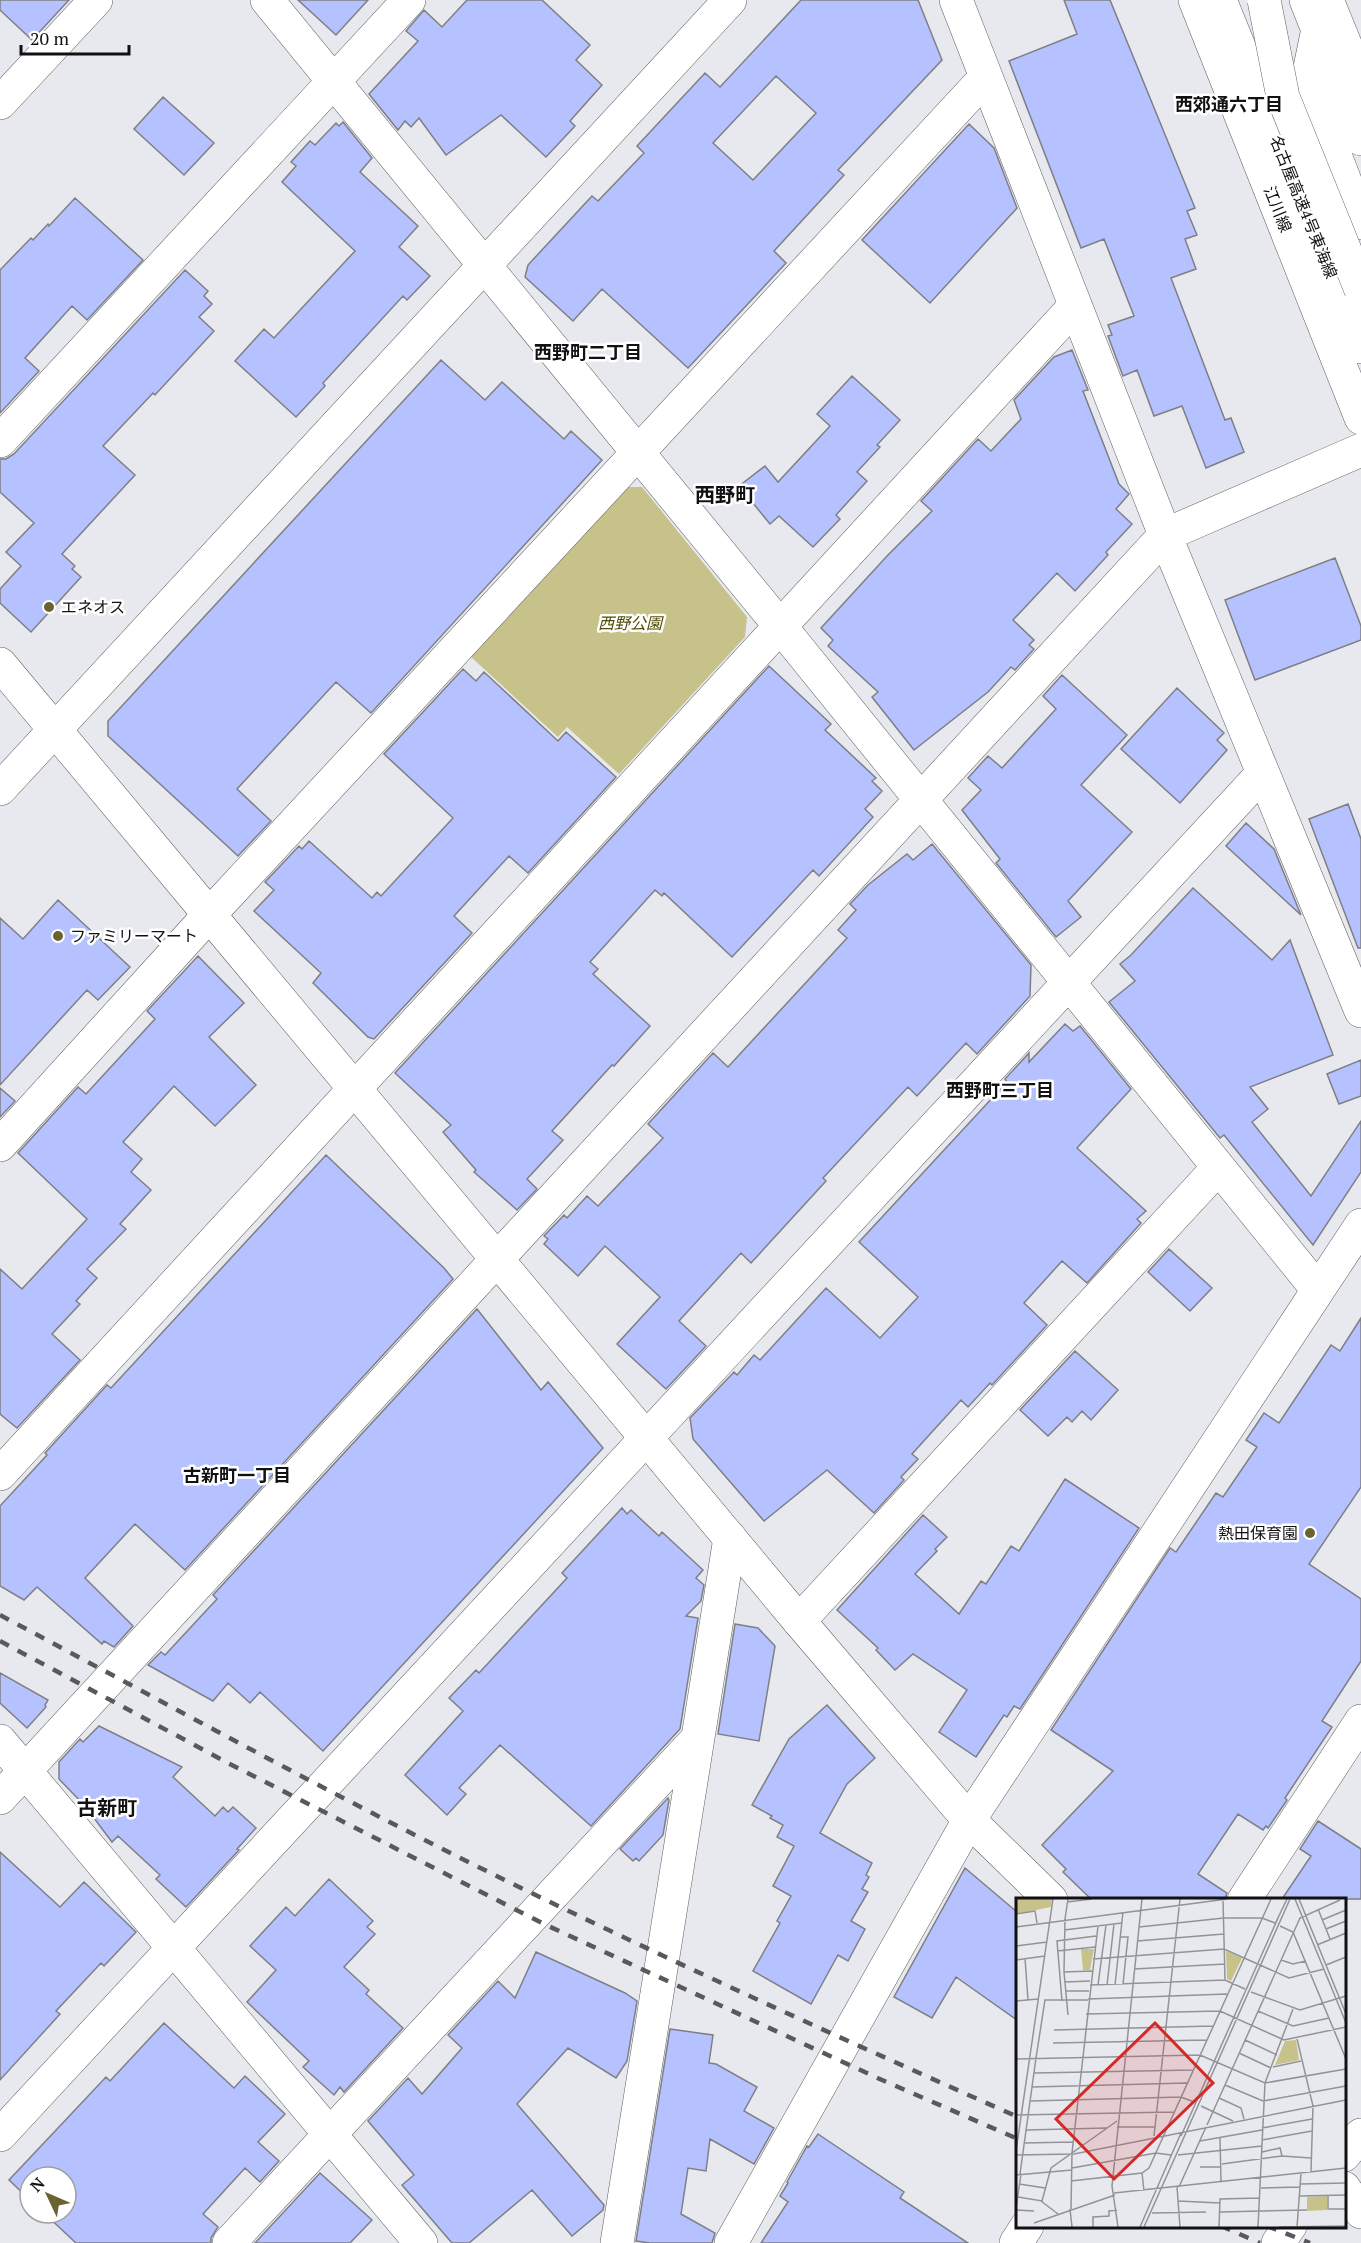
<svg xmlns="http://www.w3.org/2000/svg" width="1361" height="2243" font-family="'PT Serif','Noto Sans JP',serif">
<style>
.green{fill:#c7c289}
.building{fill:#b5c2ff;stroke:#7e7f84;stroke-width:1.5;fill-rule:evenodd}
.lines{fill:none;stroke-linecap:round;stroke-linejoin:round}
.street-casing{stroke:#5e5f63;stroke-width:34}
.secondary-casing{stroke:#5e5f63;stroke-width:34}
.primary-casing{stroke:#5e5f63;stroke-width:34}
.highway-casing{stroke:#5e5f63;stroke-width:34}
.street{stroke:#fff;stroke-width:33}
.secondary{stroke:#fff;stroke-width:33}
.primary{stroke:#fff;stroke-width:33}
.highway{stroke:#fff;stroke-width:33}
.rail{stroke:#59595c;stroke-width:4.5;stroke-dasharray:10 10;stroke-linecap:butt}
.highway-bridge-casing{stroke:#5e5f63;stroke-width:34;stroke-linecap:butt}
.highway-bridge{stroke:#fff;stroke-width:33}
.poi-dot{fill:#686330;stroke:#fff;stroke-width:2}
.labels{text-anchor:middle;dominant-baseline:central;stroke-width:5;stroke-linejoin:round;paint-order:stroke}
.street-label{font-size:16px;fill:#111113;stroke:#fff}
.poi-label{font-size:16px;fill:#111113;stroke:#fff;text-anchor:start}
.park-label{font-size:16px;font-style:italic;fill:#534c07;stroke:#fff}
.neighbourhood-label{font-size:18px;font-weight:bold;fill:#111113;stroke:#fff}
.quarter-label{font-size:20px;font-weight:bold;fill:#111113;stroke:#fff}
.inset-road{fill:none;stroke:#929396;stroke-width:1.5}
.view{fill:#d62828;fill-opacity:0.15;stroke:#d62828;stroke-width:3}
.inset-edge{fill:none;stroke:#111113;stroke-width:3}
</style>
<rect width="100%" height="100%" fill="#e8e9ee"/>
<path class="green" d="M627,487H642L747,617L745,637L619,774L567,727L558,737L470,656Z"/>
<path class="building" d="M0,0H69L32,40L0,10Z
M298,0H368L336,35Z
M467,0H542L590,45L576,60L602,85L570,121L575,126L546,157L501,115L446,155L419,118L411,127L405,121L398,130L369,94L418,41L406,31L424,10L442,27Z
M801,0H918L942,60L838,170L844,175L774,251L786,263L688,368L602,289L573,321L525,277L528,265L592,196L598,201L644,153L637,146L705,73L720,87ZM776,76L816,113L753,180L713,143Z
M1064,0H1110L1195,208L1187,211L1197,235L1185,239L1196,269L1171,278L1225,420L1231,418L1244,452L1206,468L1182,406L1154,416L1137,370L1123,376L1108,336L1112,335L1108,325L1134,316L1104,239L1081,248L1009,61L1077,34Z
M163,97L214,143L184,175L134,129Z
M343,122L372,158L360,172L418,226L399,247L430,276L407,300L403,296L323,383L325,386L296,417L235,361L264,329L274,338L355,251L282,182L296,166L291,162L310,141L315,145L336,123L339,126Z
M969,124L994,148L1017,208L930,303L862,240Z
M75,198L143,260L87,320L72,306L25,358L39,371L0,413V270L31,238L33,240L48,224L49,226Z
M185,270L208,291L204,296L212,304L199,317L214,331L155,395L153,393L103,446L135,475L62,554L75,566L72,569L81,577L31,632L0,603V589L21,566L6,552L34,523L0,492V459H6L14,454Z
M1072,350L1088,390L1083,391L1119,484L1129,494L1116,509L1132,524L1106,552L1108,555L1075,591L1057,573L1013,620L1034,640L1029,645L1034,649L1015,670L1011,667L988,692L914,750L872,697L878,692L828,646L833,640L821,628L887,556L932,511L921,501L978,439L991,451L1021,419L1014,400L1054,357Z
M441,360L485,400L502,382L564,439L571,431L602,460L371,713L336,682L237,789L271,821L238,856L108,736V721Z
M852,376L900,420L877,445L880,447L857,472L867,481L836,515L840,519L813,547L779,516L770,524L739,486L765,466L778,482L830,426L817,414Z
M1335,558L1361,626V640L1255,680L1225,600Z
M769,666L831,724L825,730L876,778L872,781L882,791L865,809L873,817L819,876L813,870L732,957L664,893L662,896L655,890L590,962L598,969L593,974L650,1026L614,1066L612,1065L552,1131L563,1140L527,1179L537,1189L517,1210L474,1172L476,1170L443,1132L451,1125L395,1073Z
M463,669L476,681L484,672L558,741L566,732L616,777L528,873L509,856L454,916L472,933L374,1039L368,1037L313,983L321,973L254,911L274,890L265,882L299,846L302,849L309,841L372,898L377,892L381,896L453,818L384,754Z
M1062,675L1127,735L1081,785L1132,832L1068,901L1081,917L1056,937L996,863L1000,859L962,810L981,790L968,778L988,756L1002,768L1056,709L1043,696Z
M1177,688L1224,733L1217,740L1227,750L1180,803L1121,749Z
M1348,804L1361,839V948H1358L1309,819Z
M1246,823L1274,849L1301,915L1226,846Z
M932,844L1031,965L1030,996L977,1054L966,1043L917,1096L908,1087L823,1178L826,1181L751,1263L741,1253L679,1321L706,1346L666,1389L617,1344L660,1297L605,1246L578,1276L544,1244L548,1239L544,1236L564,1215L567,1218L587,1196L598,1206L663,1138L648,1124L713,1053L728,1067L847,938L838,930L856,910L850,904L868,885L907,854L913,860Z
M1193,888L1272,960L1290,940L1333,1055L1250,1087L1268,1109L1252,1122L1311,1196L1361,1121V1172L1313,1245L1224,1135L1220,1138L1109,1002L1135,981L1120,964L1131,955Z
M58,900L130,967L98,1000L87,990L0,1085V918L23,939Z
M198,956L244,1003L209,1037L256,1085L215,1126L174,1086L123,1142L142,1159L131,1172L151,1190L120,1224L126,1229L87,1269L97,1278L76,1301L80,1304L52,1334L80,1360L17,1428L0,1414V1269L22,1289L87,1219L18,1153L78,1087L86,1094L155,1019L147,1011Z
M1065,1024L1073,1031L1080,1026L1131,1089L1077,1148L1146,1211L1137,1219L1141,1223L1087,1283L1062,1261L1024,1303L1047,1325L992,1385L990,1383L968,1407L961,1400L912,1454L918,1459L901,1477L904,1480L874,1513L827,1470L764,1521L693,1439L690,1418L734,1372L737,1375L754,1355L760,1360L826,1288L880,1338L918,1297L859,1242L1007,1082L1005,1079L1029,1053V1062Z
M1361,1060V1096L1339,1104L1327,1074Z
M0,1088L15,1101L0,1117Z
M326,1155L444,1268L453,1279L185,1570L135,1524L85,1578L133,1626L114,1647L104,1641L102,1644L37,1587L24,1600L0,1586V1506L47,1455L45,1453L107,1385L111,1388Z
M1169,1249L1212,1288L1190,1311L1148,1272Z
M477,1309L541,1390L548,1382L603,1448L323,1751L260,1692L250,1703L228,1683L213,1701L148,1665L161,1652L165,1655L217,1599L213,1595Z
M1361,1318V1487L1309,1564L1361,1599V1661L1322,1721L1332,1727L1285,1798L1287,1800L1268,1828L1266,1826L1263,1830L1238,1814L1198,1874L1227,1893L1225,1899H1091L1063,1872L1066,1869L1042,1845L1113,1771L1051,1730L1170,1548L1176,1552L1216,1493L1223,1497L1257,1447L1246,1440L1264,1413L1279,1423L1331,1345L1340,1351Z
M1075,1351L1118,1390L1091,1420L1082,1411L1072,1422L1067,1417L1048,1436L1020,1410Z
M1065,1479L1139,1528L1020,1709L1014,1706L1007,1717L1004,1715L976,1757L939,1732L967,1690L913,1654L895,1670L876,1650L878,1648L837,1610L923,1515L947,1537L935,1549L937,1551L915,1574L959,1614L981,1581L986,1584L1011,1546L1019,1551Z
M622,1508L627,1514L631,1510L659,1536L662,1532L703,1570L696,1578L704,1585L701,1601L686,1616L698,1618L680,1729L591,1826L500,1745L459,1788L466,1794L447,1815L405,1775L463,1711L449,1698L476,1670L479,1673L567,1578L562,1573Z
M735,1624L758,1628L775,1646L759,1741L718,1734Z
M0,1673L48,1700L45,1705L46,1707L27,1728L0,1703Z
M827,1705L875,1758L847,1784L820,1833L872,1863L866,1875L869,1877L862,1889L868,1892L851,1921L865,1929L848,1961L838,1955L811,2004L753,1971L780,1923L777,1921L791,1896L773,1886L794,1846L777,1837L783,1825L770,1818L772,1816L752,1805L789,1739Z
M99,1726L182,1767L173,1777L215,1816L223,1807L228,1812L233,1807L256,1828L237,1849L239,1850L186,1907L156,1879L160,1875L118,1836L112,1842L85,1806L59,1779V1762L80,1739L83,1742Z
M668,1798L669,1800L663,1835L639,1861L636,1858L633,1861L620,1849Z
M1318,1821L1361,1849V1899H1282L1311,1856L1300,1849Z
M0,1852L60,1907L84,1882L136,1932L104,1966L101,1963L56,2011L60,2014L0,2080Z
M965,1868L1017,1912V2020L956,1977L932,2018L894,1997Z
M329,1879L373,1921L367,1927L375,1934L344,1967L369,1990L366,1994L403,2028L344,2092L340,2087L334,2095L303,2067L309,2061L247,2002L276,1970L250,1946L286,1907L295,1916Z
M536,1952L625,1993L637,2001L627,2061L616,2078L568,2048L517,2104L604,2205L603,2210L572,2236L532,2190L469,2243H452L402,2185L414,2175L368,2121L408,2078L422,2094L462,2048L448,2035L498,1981L515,1998Z
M164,2023L234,2088L245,2076L285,2114L258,2142L279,2161L260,2182L245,2168L203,2214L218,2227L211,2238V2243H76L44,2213H66V2177H30V2200L9,2180L106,2077L110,2081Z
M670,2029L713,2035L709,2063L716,2064L757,2087L744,2111L774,2128L754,2164L710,2139L706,2171L688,2168L681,2214L715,2233L712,2243H650L636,2241Z
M818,2134L904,2192L900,2198L968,2243H761L788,2202L780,2196L788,2183L787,2182L807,2146L809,2147Z
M320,2173L372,2220L350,2243H255Z"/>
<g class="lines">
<g class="street-casing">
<path id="street" d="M267,0L780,626L1318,1290
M956,0L1165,535L1361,1011
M0,103L96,0
M0,441L409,0
M0,1145L210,914L986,77
M0,1474L1075,306
M799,1621L1218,1168
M0,1741L421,2243
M0,1798L1165,535L1361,450
M1244,1900L1361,1721
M0,2135L1263,773
M1344,2155L1361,2135
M229,2243L698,1738
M617,2243L730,1538
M731,2243L969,1820L1361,1225
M1016,2243L1027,2226
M1278,2243L1290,2226"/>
</g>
<g class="secondary-casing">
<path id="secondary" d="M0,664L799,1621L969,1820L1051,1900
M0,789L730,0
M1344,2188L1361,2212"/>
</g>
<g class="primary-casing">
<path id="primary" d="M1195,0L1361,418
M1327,0L1361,83"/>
</g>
<g class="highway-casing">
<path id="highway" d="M1220,0L1361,347
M1306,0L1361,139
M1318,29L1307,82L1361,223"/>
</g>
<use href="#street" class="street"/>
<use href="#secondary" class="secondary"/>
<use href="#primary" class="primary"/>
<use href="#highway" class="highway"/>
<path class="rail" d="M0,1615C171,1706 341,1800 515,1885C681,1966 849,2042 1018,2117
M0,1641L228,1763L544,1924L882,2080L1018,2139
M1221,2226L1260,2243
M1267,2226L1310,2243"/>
<g class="highway-bridge-casing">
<path id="highway-bridge" d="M1264,0L1283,97L1361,290"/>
</g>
<use href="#highway-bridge" class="highway-bridge"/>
</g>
<g class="poi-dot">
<circle cx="49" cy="607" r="6"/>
<circle cx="58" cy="936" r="6"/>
<circle cx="1310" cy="1533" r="6"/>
</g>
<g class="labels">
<g class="street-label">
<text transform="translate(1304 207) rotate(68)">名古屋高速4号東海線</text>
<text transform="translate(1278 209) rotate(68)">江川線</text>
</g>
<g class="poi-label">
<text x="61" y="607">エネオス</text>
<text x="70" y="936">ファミリーマート</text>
<text x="1298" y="1533" text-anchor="end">熱田保育園</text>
</g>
<g class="park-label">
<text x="630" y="623">西野公園</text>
</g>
<g class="neighbourhood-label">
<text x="1229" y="104">西郊通六丁目</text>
<text x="588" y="352">西野町二丁目</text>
<text x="1000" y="1090">西野町三丁目</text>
<text x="237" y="1475">古新町一丁目</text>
</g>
<g class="quarter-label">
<text x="725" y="494">西野町</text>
<text x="107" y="1807">古新町</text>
</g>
</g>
<g transform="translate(1016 1898)">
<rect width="330" height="330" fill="#e8e9ee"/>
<path d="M0,1H36L35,9L0,16ZM65,51H78L74,72H67ZM210,53L226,60L215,83L211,81ZM280,142L283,162L259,167L269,143ZM311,298V312L291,313V299Z" fill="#c7c289"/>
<path class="inset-road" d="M207,1L209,82M279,1L330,125M283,1L330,116M51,4L76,1M302,11L314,41M0,16L19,13L21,25M49,21L48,74L52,117M49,21L52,1M306,22L330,12M260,24L271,1M264,28L277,34L330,161M0,29L211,1M123,29L208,20H246L259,25M310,31L330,23M48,32L106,25M104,39H112L107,86M121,43L208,36M301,47L330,35M0,48L31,44M41,53L79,49M9,60L12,102M77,61L208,51L273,80L308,71M0,62L29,58M265,62L277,66L290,63M310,67L330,59M118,71L209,66M48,74L76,73M49,84L74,83M74,87L209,82L229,91M82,87L90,27M91,87L98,26M99,87L107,14M50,93H73M235,94L284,112L330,98M72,101L211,96M0,103L22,101M46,103L41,43L80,38M242,113L277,128L313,120M70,116L204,113L268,142L330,129M38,132L197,128M281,141L297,208L295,274M229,142L261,157M37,145L191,142M223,155L255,170M20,160L29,102H72M0,161L184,157L249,185L330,171M257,169L285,163M18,175L178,172M209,187L247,203L330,188M16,189L171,185M203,200L225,210L228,221M14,203L165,199L178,204M185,208L217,223M0,217L158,214M191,227L284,20L324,2M101,229H139M246,230L296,221M10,232L91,230M138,238L164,1M165,238L262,20M204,240L205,284M246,242L296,233M184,243L246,232M9,245L57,244M0,253L37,1M246,254L264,250L266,258M0,257L58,256L330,202M162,257L246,248M206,266L266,258L295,260M184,269H205M56,270L140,255L155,257M126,275L128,293M4,276L20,160M0,277L56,272M55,283L126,275L133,270L255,1M3,286L29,290M284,286L330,285M161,289L164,329M163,289L190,229M245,290L284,289M98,295L330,270M312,297V311H330M283,298L330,297M2,299L26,303L35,270L101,223M25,303L42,316M162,303L204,305M0,310L5,276M54,311L56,329M55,311L56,255L82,28M0,312L18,313M204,314L291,312M136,315L190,314M18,325L99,297M77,329V319L93,318V313L101,312M102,329L96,288L126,1M124,329L165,235M128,329L274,1M203,329L204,301L244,300M242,329L249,185L277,111M263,329L330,328M281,329L285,275"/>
<path class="view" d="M139,125L197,185L98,281L40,221Z"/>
<rect width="330" height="330" class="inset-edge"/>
</g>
<g transform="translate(48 2195) rotate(314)"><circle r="28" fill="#ffffff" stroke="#a0a0a1" stroke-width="1.5"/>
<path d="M0-4.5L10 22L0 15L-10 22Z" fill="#686330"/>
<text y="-9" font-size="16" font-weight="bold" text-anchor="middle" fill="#111113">N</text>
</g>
<path d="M21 45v9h108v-9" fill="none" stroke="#111113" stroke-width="3"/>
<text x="30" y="45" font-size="18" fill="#111113" stroke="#ffffff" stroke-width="4.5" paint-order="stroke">20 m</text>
</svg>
